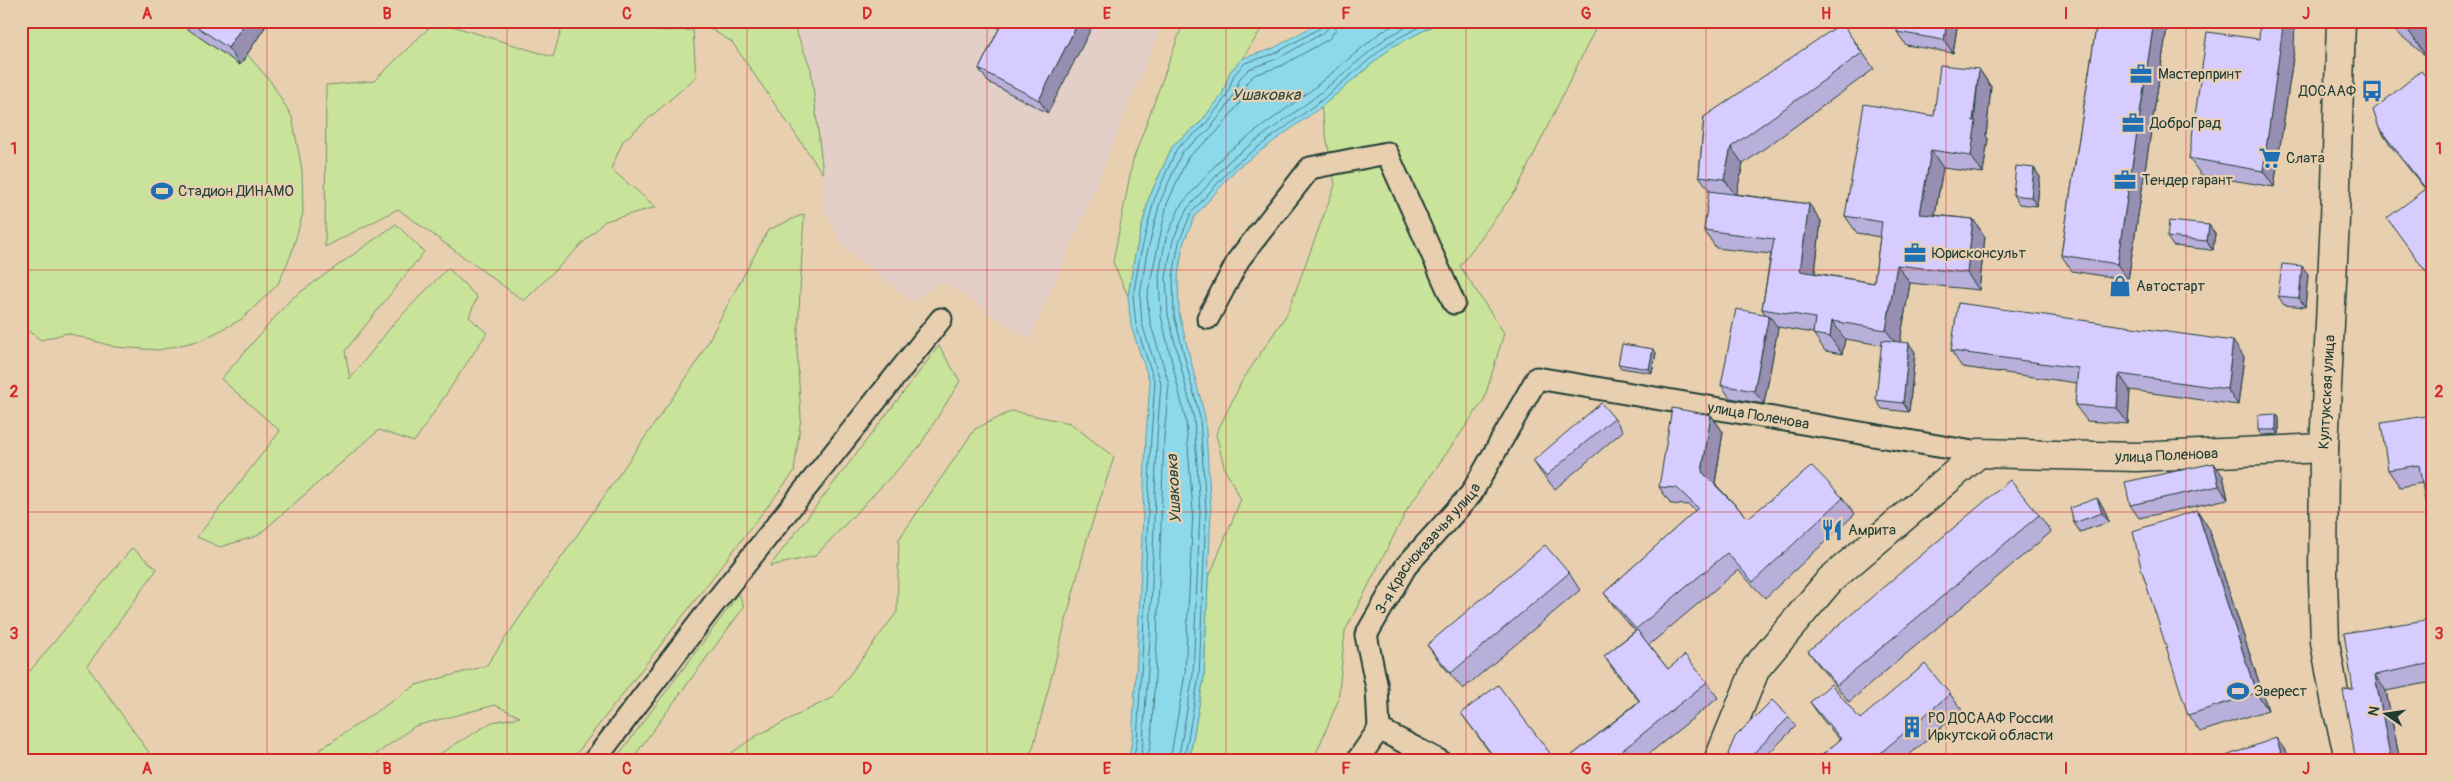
<svg xmlns="http://www.w3.org/2000/svg" width="2453" height="782" font-family="Pangolin,sans-serif">
<style>
.built{fill:#e3cec8}
.green{fill:#c9e39a;stroke:#749067}
.water{fill:#8cd9ec;stroke:#609ba2}
.lines{fill:none;stroke-linecap:round;stroke-linejoin:round}
.shore{stroke:#4b7b7e;stroke-width:1}
.minor-casing{stroke:#1f3d34;stroke-width:25}
.tertiary-casing{stroke:#1f3d34;stroke-width:31}
.minor{stroke:#e8cfb0;stroke-width:21}
.tertiary{stroke:#e8cfb0;stroke-width:28}
.wall{fill:#b9afdb;stroke:#1f3d34}
.shaded-wall{fill:#968fb2;stroke:#1f3d34}
.building{fill:#d7ccff;stroke:#1f3d34}
.grid{fill:none;stroke:#d62828;stroke-width:1;stroke-opacity:0.55}
.labels{text-anchor:middle;dominant-baseline:central;stroke-width:4.5;stroke-linejoin:round;paint-order:stroke}
.poi-label{font-size:15px;fill:#1f3d34;stroke:#e8cfb0;text-anchor:start}
.street-label{font-size:15px;fill:#1f3d34;stroke:#e8cfb0}
.water-label{font-size:16px;font-style:italic;fill:#24453d;stroke:#e8cfb0}
.neatline{fill:none;stroke:#d62828;stroke-width:2}
.grid-label{font-size:16px;text-anchor:middle;font-weight:bold;fill:#d62828}
</style>
<rect width="100%" height="100%" fill="#e8cfb0"/>
<filter id="ink" filterUnits="userSpaceOnUse"><feTurbulence type="fractalNoise" baseFrequency=".02" numOctaves="2"/><feDisplacementMap in="SourceGraphic" scale="10" xChannelSelector="R" yChannelSelector="G"/><feConvolveMatrix kernelMatrix="1 2 1 2 8 2 1 2 1" color-interpolation-filters="sRGB"/></filter>
<g filter="url(#ink)">
<path class="built" d="M788,21H1163L1082,220L1029,339L943,281L912,301L845,248L825,212L823,174L811,69L794,26Z"/>
<path class="green" d="M21,21H263L267,24L247,54L271,82L292,117L302,170L303,213L291,255L278,284L242,319L202,340L159,350L115,347L67,333L41,340L21,326Z
M436,21L553,57L564,21H632L655,31L693,30L696,77L623,141L611,169L656,207L605,221L524,301L398,209L325,247L326,85L374,81Z
M698,21H788L794,26L811,69L823,174L732,42Z
M1184,21H1266L1243,58L1230,72L1222,95L1200,123L1173,145L1149,198L1135,255L1128,296L1113,262L1133,160Z
M1442,21H1599L1517,189L1460,266L1504,333L1484,400L1408,508L1345,631L1338,701L1313,761H1189L1204,677L1208,580L1241,499L1225,470L1216,434L1242,381L1287,314L1335,185L1321,107L1392,47Z
M804,214L797,350L801,417L794,472L571,761H428L492,722L520,717L495,705L415,726L367,761H303L416,685L486,666L696,364L768,230Z
M396,224L424,252L345,351L350,379L395,322L448,268L477,297L469,317L487,333L414,442L379,430L257,536L220,547L197,537L280,431L221,379L291,299Z
M939,346L960,381L919,447L815,556L770,566Z
M1012,411L1070,423L1114,457L1087,539L1033,748L1026,761H720L756,736L833,697L897,612L899,539L975,429Z
M132,548L157,569L87,666L155,761H21V663L30,671Z
M739,594L744,607L632,759L614,761Z"/>
<path class="water" d="M1322,21H1442L1392,47L1321,107L1237,168L1195,216L1183,244L1178,277L1179,314L1205,417L1211,511L1204,677L1189,761H1128L1132,741L1138,640L1146,436L1150,383L1131,326L1128,296L1135,255L1149,198L1173,145L1200,123L1222,95L1230,72L1243,58L1272,49Z"/>
<g class="lines">
<path class="shore" d="M1133,761L1137,741L1143,640L1151,436L1155,383L1136,325L1133,296L1140,256L1154,200L1177,148L1204,126L1226,97L1234,75L1245,63L1274,54L1320,28L1323,21
M1140,761L1143,741L1150,640L1157,436L1161,383L1142,324L1140,296L1146,257L1160,202L1182,152L1209,130L1231,101L1240,78L1249,69L1277,59L1323,33L1328,28L1329,21
M1147,761L1151,742L1157,641L1164,437L1169,384L1150,322L1147,297L1167,204L1188,157L1215,134L1239,104L1247,82L1254,75L1281,66L1329,39L1335,31L1337,21
M1170,761L1185,674L1193,511L1186,421L1161,316L1159,275L1166,238L1181,205L1225,154L1309,92L1381,32L1402,21
M1178,761L1193,675L1200,511L1194,419L1168,315L1166,277L1173,240L1187,209L1230,160L1314,98L1386,38L1418,21
M1184,761L1199,676L1206,511L1200,418L1174,315L1173,277L1179,242L1191,213L1234,165L1318,103L1389,43L1431,21"/>
<g class="minor-casing">
<g id="minor">
<path d="M1208,318L1239,259L1310,168L1387,153L1454,303"/>
<path id="s1" d="M1379,729L1377,688L1366,635L1406,566L1471,494L1537,378L1979,453"/>
<path d="M594,761L712,606L941,319"/>
<path d="M1357,761L1379,729L1440,761"/>
</g>
</g>
<g class="tertiary-casing">
<g id="tertiary">
<path d="M2341,21L2335,219L2324,448L2323,579L2325,642L2336,704L2350,761"/>
<path id="s2" d="M1718,761L1756,668L1830,580L1979,453L2136,457L2324,448"/>
</g>
</g>
<use href="#minor" class="minor"/>
<use href="#tertiary" class="tertiary"/>
</g>
<path class="wall" d="M176,21H265L267,24L240,65Z
M1003,21L1048,113L988,82L979,69Z
M1958,21L1953,53L1906,45L1897,32Z
M2097,21H2168L2128,280L2072,271L2061,255Z
M2388,21H2432L2426,56L2394,30Z
M2259,39L2294,51L2274,187L2201,175L2189,158Z
M1854,40L1874,69L1743,164L1736,194L1809,204L1821,221L1815,273L1874,283L1880,237L1857,233L1845,216L1934,116L1979,69L1991,87L1986,136L1988,139L1983,173L1943,168L1935,215L1973,219L1985,237L1979,290L1910,283L1900,342L1915,352L1909,412L1882,409L1876,400L1882,345L1845,339L1842,354L1825,351L1813,333L1778,327V328L1764,404L1730,398L1721,385L1765,314L1762,309L1771,254L1716,248L1704,230L1710,191L1699,176L1704,117Z
M2421,71L2432,281L2426,190L2390,145L2379,128Z
M2034,168L2040,177L2037,206L2019,204L2013,195Z
M2209,225L2215,234L2213,250L2173,246L2167,237Z
M2308,274L2305,307L2284,305L2278,296Z
M1653,349L1656,353L1652,373L1621,368L1618,364Z
M1951,351L2244,357L2238,405L2130,390L2128,424L2087,421L2075,405L2077,383L1962,367Z
M2276,414L2279,418V434L2261,435L2258,430Z
M1711,415L1723,432L1715,484L1748,518L1843,498L1855,514L1765,598L1738,570L1649,645L1668,669L1707,682L1718,698L1640,761H1565L1639,701L1615,672L1604,656L1635,631L1616,609L1604,593L1695,511L1689,505L1671,504L1659,487Z
M2432,415L2422,483L2400,487L2388,470Z
M1614,418L1623,431L1555,489L1542,474L1533,461Z
M2223,476L2228,499L2139,518L2130,505Z
M2097,498L2103,507L2109,522L2080,532L2074,523Z
M2197,510L2208,527L2268,710L2200,732L2188,715Z
M2039,515L2051,532L1849,702L1820,667L1808,651Z
M1569,573L1580,590L1463,689L1439,661L1427,645Z
M2432,619V682L2386,691L2400,761H2356L2353,689Z
M1950,694L1962,710L1902,761H1815L1840,740L1822,719L1810,702L1860,719Z
M1461,713L1556,761H1496Z
M1789,717L1796,726L1761,761H1732L1728,754Z"/>
<path class="shaded-wall" d="M246,21H265L267,24L240,65L228,48Z
M1079,21H1095L1048,113L1039,100Z
M1947,21H1958L1953,53L1944,40Z
M2154,21H2168L2128,280L2117,264Z
M2283,21H2295L2294,51L2274,187L2263,171Z
M2402,21H2432V49L2426,56Z
M1979,69L1991,87L1986,136L1988,139L1983,173L1971,156Z
M1731,147L1743,164L1736,196L1724,179Z
M1931,150L1943,168L1932,231L1920,214Z
M2034,168L2040,177L2037,206L2031,197Z
M1809,204L1821,221L1813,288L1800,271Z
M1973,219L1985,237L1979,290L1967,273Z
M2209,225L2215,234L2213,250L2207,241Z
M1897,265L1910,283L1899,348L1886,330Z
M2302,266L2308,274L2305,307L2299,298Z
M1769,315L1778,328L1764,404L1754,391Z
M1832,321L1845,339L1842,354L1830,337Z
M2233,341L2244,357L2238,405L2227,389Z
M1909,343L1915,352L1909,412L1903,403Z
M1653,349L1656,353L1652,373L1649,369Z
M2119,374L2130,390L2128,424L2117,408Z
M2276,414L2279,418V434L2276,430Z
M1711,415L1723,432L1714,489L1702,472Z
M2214,463L2223,476L2228,499L2219,486Z
M2097,498L2103,507L2109,522L2102,513Z
M2197,510L2208,527L2268,710L2256,693Z
M2375,675L2386,691L2400,761H2391Z
M2276,738L2288,754L2290,761H2284Z"/>
<path class="building" d="M189,21H246L228,48Z
M1003,21H1079L1039,100L979,69Z
M1898,21H1947L1944,40L1897,32Z
M2097,21H2154L2117,264L2061,255Z
M2260,21H2283L2282,34L2263,171L2189,158L2207,32L2259,39Z
M1842,23L1862,53L1731,147L1724,179L1699,176L1704,117Z
M1940,65L1979,69L1973,121H1976L1971,156L1931,150L1920,214L1973,219L1967,273L1897,265L1886,330L1832,321L1830,337L1813,334L1815,318L1762,309L1774,239L1704,230L1709,191L1809,204L1800,271L1874,283L1882,222L1845,216L1864,104L1934,116Z
M2421,71L2432,84V280L2387,218L2426,189L2379,128L2373,110Z
M2016,166L2034,168L2031,197L2013,195Z
M2169,221L2209,225L2207,241L2167,237Z
M2282,264L2302,266L2299,298L2278,296Z
M1958,303L2233,341L2227,389L2119,374L2117,408L2075,405L2078,368L1951,351Z
M1736,309L1769,315L1754,391L1721,385Z
M1882,340L1909,343L1903,403L1876,400Z
M1622,344L1653,349L1649,369L1618,364Z
M1601,403L1614,418L1546,476L1533,461Z
M1672,408L1711,415L1702,472L1748,518L1812,466L1843,498L1753,582L1727,553L1636,629L1604,593L1698,508L1677,488L1659,487Z
M2276,414V430H2258V415Z
M2432,415V543L2419,465L2388,470L2381,423Z
M2214,463L2219,486L2130,505L2125,482Z
M2010,480L2039,515L1837,685L1808,651Z
M2097,498L2102,513L2074,523L2070,508Z
M2197,510L2256,693L2188,715L2141,568L2133,531Z
M1545,545L1569,573L1451,673L1427,645Z
M2432,619V663L2375,675L2391,761H2356L2343,690L2353,689L2344,633Z
M1637,630L1668,669L1685,655L1707,682L1609,761H1565L1640,701L1604,656Z
M1925,664L1950,694L1871,761H1815L1841,739L1810,702L1831,684L1860,719Z
M1498,685L1556,761H1497L1461,713Z
M1772,700L1789,717L1746,761H1734L1728,754L1735,737Z
M2276,738L2284,761H2212Z"/>
</g>
<path class="grid" d="M267,21V761M507,21V761M747,21V761M987,21V761M1226,21V761M1466,21V761M1706,21V761M1946,21V761M2186,21V761M21,270H2432M21,512H2432"/>
<defs>
<g id="office-bare" transform="scale(1.725)"><path d="M-6-3h4V-5.5h4V-3h4V5H-6ZM-1-4.5V-3h2v-1.5ZM-6 0V1H6V0Z" fill="#1f6fb2" stroke="#e8cfb0" stroke-width="2.5" paint-order="stroke"/></g>
<g id="bus-bare" transform="scale(1.725)"><path d="M-5-6H5V4H4V6H2V4H-2V6H-4V4H-5ZM-3.5-4V0h7V-4ZM-3.5 1.2v1.5H-2V1.2ZM2 1.2v1.5H3.5V1.2Z" fill="#1f6fb2" stroke="#e8cfb0" stroke-width="2.5" paint-order="stroke"/></g>
<g id="supermarket-bare" transform="scale(1.725)"><path d="M-6-5.5h2.5l.6 2H6L4.5 2H-2.5L-4.4-4H-6ZM-1.5 3.2a1.3 1.3 0 1 0 .1 0ZM3 3.2a1.3 1.3 0 1 0 .1 0Z" fill="#1f6fb2" stroke="#e8cfb0" stroke-width="2.5" paint-order="stroke"/></g>
<g id="stadium-bare" transform="scale(1.725)"><path d="M0-5a6.5 5 0 1 0 0 10a6.5 5 0 1 0 0-10ZM-3.5-1.8h7v3.6h-7Z" fill="#1f6fb2" stroke="#e8cfb0" stroke-width="2.5" paint-order="stroke"/></g>
<g id="shop-bare" transform="scale(1.725)"><path d="M-5-2.5h2.3a2.7 3.5 0 0 1 5.4 0H5L5.5 6h-11ZM-1.5-2.5h3a1.5 2.3 0 0 0-3 0Z" fill="#1f6fb2" stroke="#e8cfb0" stroke-width="2.5" paint-order="stroke"/></g>
<g id="restaurant-bare" transform="scale(1.725)"><path d="M-5-6h1v4h1v-4h1v4h1v-4h1v5L-1.5 .5V6h-2V.5L-5-1ZM5-6V6H3V1.5H1.5Q1.5-4 5-6Z" fill="#1f6fb2" stroke="#e8cfb0" stroke-width="2.5" paint-order="stroke"/></g>
<g id="building-bare" transform="scale(1.725)"><path d="M-4-6H4V6H1V3H-1V6H-4ZM-2.5-4.3h1.7v1.8h-1.7ZM.8-4.3h1.7v1.8H.8ZM-2.5-1h1.7V.8h-1.7ZM.8-1h1.7V.8H.8Z" fill="#1f6fb2" stroke="#e8cfb0" stroke-width="2.5" paint-order="stroke"/></g>
</defs>
<g fill-rule="evenodd">
<use href="#office-bare" x="2141" y="74"/>
<use href="#bus-bare" x="2372" y="91"/>
<use href="#office-bare" x="2133" y="123"/>
<use href="#supermarket-bare" x="2270" y="158"/>
<use href="#office-bare" x="2125" y="180"/>
<use href="#stadium-bare" x="162" y="191"/>
<use href="#office-bare" x="1915" y="253"/>
<use href="#shop-bare" x="2120" y="286"/>
<use href="#restaurant-bare" x="1832" y="530"/>
<use href="#stadium-bare" x="2238" y="691"/>
<use href="#building-bare" x="1912" y="727"/>
</g>
<g class="labels">
<g class="poi-label">
<text x="2158" y="74">Мастерпринт</text>
<text x="2356" y="91" text-anchor="end">ДОСААФ</text>
<text x="2150" y="123">ДоброГрад</text>
<text x="2286" y="158">Слата</text>
<text x="2142" y="180">Тендер гарант</text>
<text x="178" y="191">Стадион ДИНАМО</text>
<text x="1932" y="253">Юрисконсульт</text>
<text x="2136" y="286">Автостарт</text>
<text x="1848" y="530">Амрита</text>
<text x="2254" y="691">Эверест</text>
<text x="1928" y="718">РО ДОСААФ России<tspan x="1928" dy="17">Иркутской области</tspan></text>
</g>
<g class="street-label">
<text transform="translate(2327 392) rotate(-87)">Култукская улица</text>
<text stroke="none"><textPath href="#s1" startOffset="630">улица Поленова</textPath></text>
<text stroke="none"><textPath href="#s2" startOffset="599">улица Поленова</textPath></text>
<text stroke="none"><textPath href="#s1" startOffset="202">3-я Красноказачья улица</textPath></text>
</g>
<g class="water-label">
<text x="1266" y="95">Ушаковка</text>
<text transform="translate(1174 489) rotate(-93)">Ушаковка</text>
</g>
</g>
<rect width="2453" height="782" fill="none" stroke="#e8cfb0" stroke-width="55"/>
<g transform="translate(2386 714) rotate(283)" stroke="#e8cfb0" stroke-width="4" paint-order="stroke">
<path d="M0-4L9 19L0 12L-9 19Z" fill="#1f3d34"/>
<text y="-8" font-size="14" font-weight="bold" text-anchor="middle" fill="#1f3d34">N</text>
</g>
<rect x="28" y="28" width="2398" height="726" class="neatline"/>
<g class="grid-label">
<text x="147" y="19">A</text>
<text x="387" y="19">B</text>
<text x="627" y="19">C</text>
<text x="867" y="19">D</text>
<text x="1107" y="19">E</text>
<text x="1346" y="19">F</text>
<text x="1586" y="19">G</text>
<text x="1826" y="19">H</text>
<text x="2066" y="19">I</text>
<text x="2306" y="19">J</text>
<text x="14" y="154">1</text>
<text x="2439" y="154">1</text>
<text x="14" y="397">2</text>
<text x="2439" y="397">2</text>
<text x="14" y="639">3</text>
<text x="2439" y="639">3</text>
<text x="147" y="774">A</text>
<text x="387" y="774">B</text>
<text x="627" y="774">C</text>
<text x="867" y="774">D</text>
<text x="1107" y="774">E</text>
<text x="1346" y="774">F</text>
<text x="1586" y="774">G</text>
<text x="1826" y="774">H</text>
<text x="2066" y="774">I</text>
<text x="2306" y="774">J</text>
</g>
</svg>
